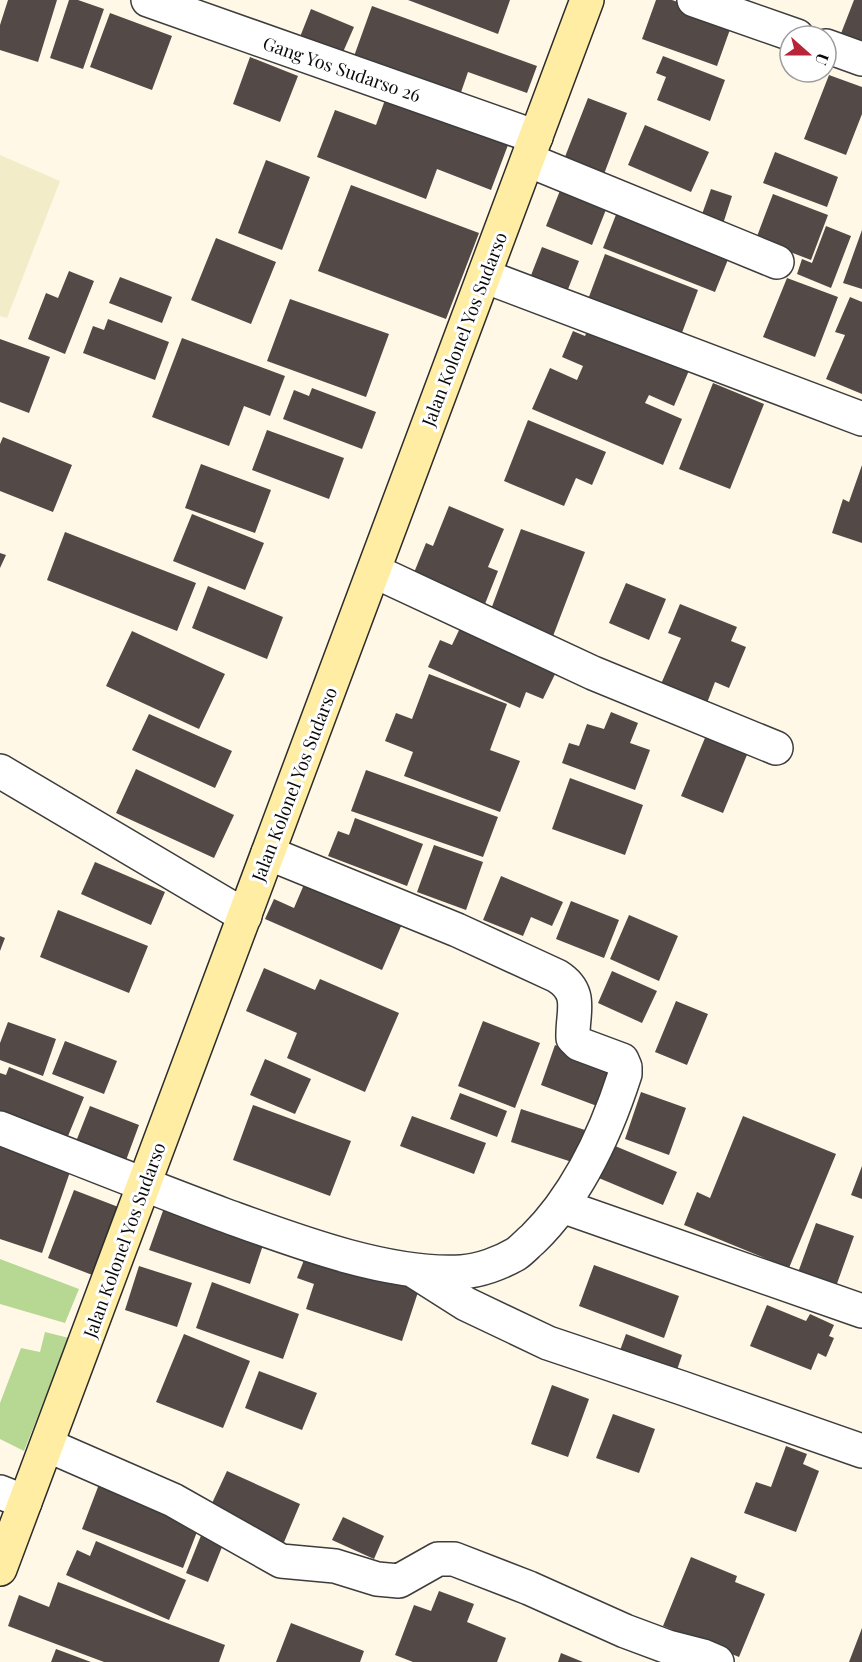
<svg xmlns="http://www.w3.org/2000/svg" width="862" height="1662" font-family="'Playfair Display',serif">
<style>
.farmland{fill:#f3ecc9}
.forest{fill:#b7d892}
.building{fill:#534a47}
.lines{fill:none;stroke-linecap:round;stroke-linejoin:round}
.street-casing{stroke:#3d3d3d;stroke-width:36}
.secondary-casing{stroke:#2c2c2c;stroke-width:36}
.street{stroke:#fff;stroke-width:33}
.secondary{stroke:#ffeda3;stroke-width:33}
.labels{text-anchor:middle;dominant-baseline:central;stroke-width:6;stroke-linejoin:round;paint-order:stroke}
.street-label{font-size:18px;fill:#0a0a0a;stroke:#fff}
</style>
<rect width="100%" height="100%" fill="#fff8e7"/>
<path class="farmland" d="M0,155L60,181L7,318L0,316Z"/>
<path class="forest" d="M0,1259L79,1289L65,1323L0,1304Z
M45,1332L69,1338L24,1451L0,1439V1403L21,1348L40,1352Z"/>
<path class="building" d="M8,0H57L38,62L0,50V25Z
M69,0H78L104,9L83,69L50,58Z
M408,0H510L498,34Z
M656,0H672L733,21L717,66L642,39Z
M854,0H862V44L840,36Z
M372,6L537,66L527,93L468,72L459,98L353,59Z
M311,9L354,27L340,59L298,42Z
M110,13L172,36L152,90L90,67Z
M663,56L725,80L710,121L657,100L666,77L656,73Z
M250,57L298,76L280,122L233,104Z
M829,75L862,87V114L846,155L804,139Z
M588,98L627,113L601,182L561,167Z
M385,100L508,145L491,190L437,169L426,199L317,157L335,110L376,125Z
M645,125L709,152L691,192L628,165Z
M775,152L838,177L827,207L763,183Z
M266,160L310,177L282,250L238,233Z
M563,183L609,202L592,245L546,226Z
M351,185L479,233L446,319L318,271Z
M711,189L732,196L723,224L701,217Z
M773,194L828,215L811,260L756,239Z
M619,207L731,252L715,292L603,248Z
M826,226L851,236L831,288L797,274L802,259L812,263Z
M862,230V289L843,283Z
M216,238L276,262L251,324L191,300Z
M542,247L579,261L565,297L528,283Z
M605,254L698,290L680,338L587,302Z
M69,271L94,281L65,354L28,339L46,293L58,298Z
M120,277L172,297L162,323L109,303Z
M787,278L838,297L815,357L763,337Z
M850,297L862,302V394L826,379L845,335L835,332Z
M290,299L389,334L366,397L267,361Z
M593,318L693,361L674,406L649,395L645,403L682,419L663,465L532,409L550,368L577,380L583,366L562,357L573,331L585,336Z
M108,319L169,342L155,380L83,353L93,326L104,330Z
M182,338L285,376L270,416L244,406L229,446L152,417Z
M0,339L50,357L29,413L0,402Z
M713,383L764,404L730,489L679,469Z
M312,388L376,412L362,449L283,419L294,390L309,396Z
M528,420L606,452L592,485L576,478L564,506L504,481Z
M267,430L344,458L329,499L252,470Z
M3,437L72,465L53,512L0,491V444Z
M201,464L271,490L255,533L185,508Z
M862,465V543L832,533L843,499L849,502Z
M449,506L504,529L488,567L498,571L481,614L409,585L426,543L433,546Z
M192,514L264,543L245,590L173,561Z
M521,529L585,552L550,644L487,620Z
M65,532L196,583L177,631L47,580Z
M0,553L6,555L0,568Z
M626,583L666,599L649,640L609,623Z
M208,586L283,617L267,659L192,628Z
M680,604L737,627L731,641L746,647L729,688L715,682L707,703L661,684L681,638L668,633Z
M460,628L557,670L543,699L526,692L520,708L428,667L440,640L452,645Z
M132,631L225,674L199,729L106,686Z
M429,674L507,704L490,750L520,761L500,812L404,776L413,752L385,741L396,713L412,719Z
M611,712L638,723L630,743L650,750L635,790L562,763L569,743L579,746L587,724L604,729Z
M149,714L232,751L215,788L132,750Z
M707,733L749,750L723,813L681,796Z
M136,769L234,815L214,858L116,813Z
M366,770L498,817L483,857L351,811Z
M570,778L643,805L625,855L552,829Z
M355,818L423,844L407,886L328,856L338,831L349,835Z
M434,845L483,862L466,910L417,892Z
M95,862L165,892L151,925L81,894Z
M308,875L405,917L382,970L265,919L274,899L294,908Z
M501,876L563,902L552,926L531,917L523,936L483,920Z
M571,901L619,920L604,958L556,939Z
M58,910L148,946L129,993L40,957Z
M629,915L678,936L659,981L610,959Z
M0,936L5,938L0,951Z
M264,968L315,990L320,979L399,1013L365,1092L287,1058L297,1033L246,1011Z
M612,971L657,991L642,1023L598,1003Z
M676,1001L708,1014L687,1065L655,1052Z
M483,1021L540,1043L515,1108L458,1086Z
M8,1022L56,1039L43,1076L0,1060V1043Z
M65,1041L117,1061L104,1094L52,1074Z
M555,1045L612,1066L597,1106L541,1085Z
M265,1059L311,1079L295,1114L250,1095Z
M9,1067L84,1097L66,1141L0,1114V1073L6,1075Z
M641,1092L686,1108L669,1155L625,1139Z
M460,1093L507,1111L497,1137L450,1119Z
M253,1105L351,1141L330,1196L233,1160Z
M90,1106L139,1125L125,1163L75,1144Z
M521,1109L588,1131L578,1164L511,1142Z
M412,1116L486,1143L474,1174L400,1146Z
M743,1116L836,1154L789,1268L684,1225L697,1192L710,1198Z
M608,1143L677,1172L663,1205L594,1176Z
M0,1144L71,1169L42,1253L0,1239Z
M862,1166V1199L851,1195Z
M74,1190L121,1208L95,1276L48,1258Z
M164,1208L264,1242L250,1284L149,1250Z
M816,1223L854,1236L834,1292L796,1278Z
M304,1260L420,1286L402,1341L306,1309L314,1284L297,1278Z
M594,1265L679,1296L664,1338L579,1306Z
M139,1266L192,1283L177,1327L125,1310Z
M212,1282L299,1314L283,1359L196,1328Z
M767,1305L806,1321L810,1314L834,1325L829,1336L834,1338L826,1357L818,1353L811,1370L750,1346Z
M184,1334L250,1361L223,1428L156,1402Z
M626,1334L682,1355L676,1373L619,1353Z
M259,1371L317,1393L302,1430L245,1408Z
M552,1385L589,1399L568,1457L531,1444Z
M613,1414L655,1429L639,1473L596,1458Z
M786,1446L807,1454L803,1464L819,1471L796,1532L744,1513L756,1482L771,1487Z
M227,1471L300,1504L282,1547L207,1514Z
M101,1479L202,1519L183,1568L82,1529Z
M343,1517L384,1536L374,1559L332,1540Z
M204,1528L226,1537L208,1582L186,1573Z
M96,1541L186,1580L169,1620L66,1575L77,1550L90,1556Z
M691,1557L737,1576L735,1582L765,1594L739,1657L663,1626Z
M58,1582L225,1645L219,1662H104L8,1626L19,1595L49,1607Z
M439,1591L474,1604L467,1622L506,1638L497,1662H413L395,1655L414,1605L431,1611Z
M291,1623L364,1651L360,1662H276Z
M862,1628V1662H849Z
M56,1649L91,1662H51Z
M561,1653L583,1662H558Z"/>
<g class="lines">
<g class="street-casing">
<path id="street" d="M148,0L536,137
M694,0L797,36
M826,46L862,59
M528,160L777,262
M484,276L862,419
M374,571L593,673L776,748
M0,771L245,916
M0,1128C74,1157 149,1187 224,1215C293,1240 387,1276 461,1272C479,1271 501,1263 516,1254C522,1250 528,1243 533,1239C578,1195 606,1133 625,1074V1067L622,1060L579,1044L573,1038C572,1012 584,993 557,976L457,930L268,853
M562,1206L862,1311
M414,1271L466,1304L548,1343L682,1388L862,1451
M47,1445L173,1500L281,1561L335,1566L377,1579L399,1581L438,1559H454L529,1588L625,1631L668,1647L703,1656L717,1662
M0,1492L25,1502"/>
</g>
<g class="secondary-casing">
<path id="secondary" d="M0,1569L587,0"/>
</g>
<use href="#street" class="street"/>
<use href="#secondary" class="secondary"/>
</g>
<g class="labels">
<g class="street-label">
<text transform="translate(342 69) rotate(19)">Gang Yos Sudarso 26</text>
<text transform="translate(464 329) rotate(-69)">Jalan Kolonel Yos Sudarso</text>
<text transform="translate(294 784) rotate(-69)">Jalan Kolonel Yos Sudarso</text>
<text transform="translate(124 1240) rotate(-70)">Jalan Kolonel Yos Sudarso</text>
</g>
</g>
<g transform="translate(808 54) rotate(111)"><circle r="28" fill="#ffffff" stroke="#9d9d9d" stroke-width="1.5"/>
<path d="M0-4.5L10 22L0 15L-10 22Z" fill="#b82438"/>
<text y="-9" font-size="16" font-weight="bold" text-anchor="middle" fill="#0a0a0a">U</text>
</g>
</svg>
